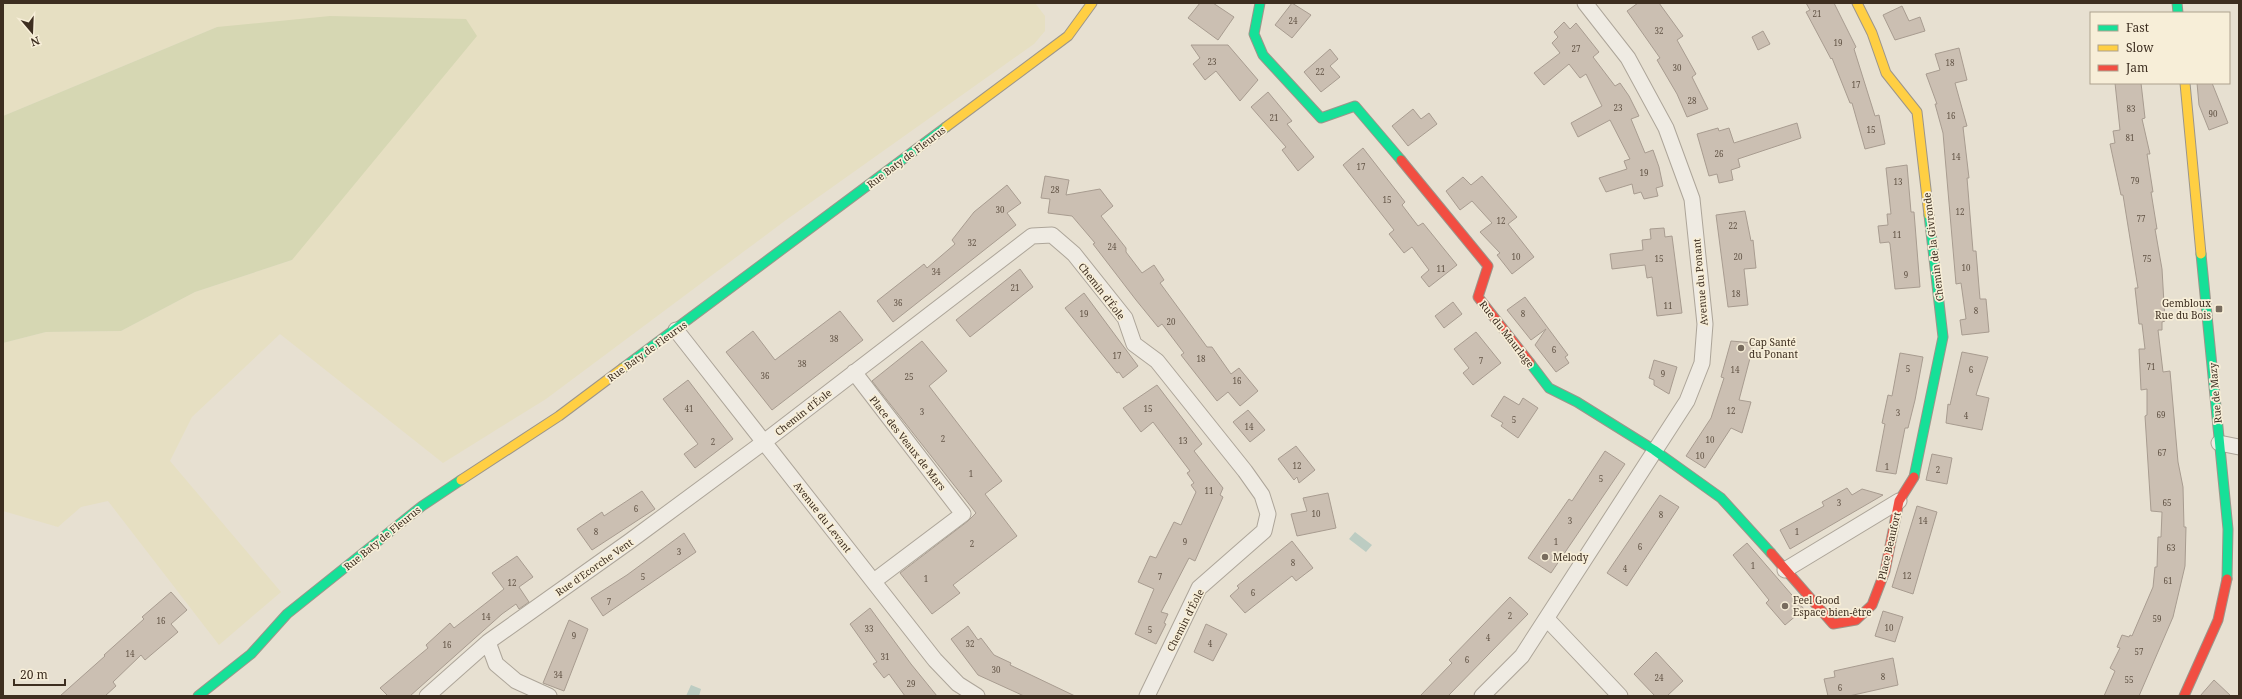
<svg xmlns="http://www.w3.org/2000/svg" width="2242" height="699" font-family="'Noto Serif',serif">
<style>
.farmland{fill:#e6dfc2}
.green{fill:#d6d7b3}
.water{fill:#bcccc2}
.building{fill:#cbbfb2;stroke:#a89c90}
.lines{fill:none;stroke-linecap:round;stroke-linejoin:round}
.street-casing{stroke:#ada599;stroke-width:17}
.fast-casing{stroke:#9c958a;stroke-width:11}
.slow-casing{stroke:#9c958a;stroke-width:11}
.jam-casing{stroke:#9c958a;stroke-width:11}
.street{stroke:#efebe3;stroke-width:15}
.fast{stroke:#16e098;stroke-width:9}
.slow{stroke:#ffcf43;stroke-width:9}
.jam{stroke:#f24e42;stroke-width:9}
.poi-dot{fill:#786c5e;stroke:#f7eed8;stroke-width:1.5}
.labels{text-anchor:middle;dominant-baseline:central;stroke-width:3.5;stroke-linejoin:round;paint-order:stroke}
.number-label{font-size:8px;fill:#605244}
.street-label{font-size:10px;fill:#3d2e20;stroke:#f7eed8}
.poi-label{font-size:10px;fill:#3d2e20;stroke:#f7eed8;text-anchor:start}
</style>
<rect width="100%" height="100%" fill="#e7e0d1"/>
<path class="farmland" d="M3,3H1035L1045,16V31L1034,44L786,220L546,399L443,463L280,334L192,417L170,461L281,592L219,645L108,501L81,507L58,527L3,511V343L46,332L121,331L195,292L292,260L217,27L3,116Z"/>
<path class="green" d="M330,16L466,19L477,36L292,260L195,292L121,331L46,332L3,343V116L217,27Z"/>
<path class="water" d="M1355,532L1372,545L1366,552L1349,539Z
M691,685L701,689L699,696H686Z"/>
<path class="building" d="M1200,3H1213L1234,17L1218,40L1188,18Z
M1292,3L1311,15L1292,38L1275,25Z
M1638,3H1659L1683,36L1677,40L1696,74L1692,77L1708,109L1687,117L1677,94L1657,60L1660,58L1627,11Z
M1806,3H1834L1856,47L1854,49L1875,116L1879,115L1885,144L1865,149L1852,103H1850L1832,58L1831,59L1806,12L1810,10Z
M1902,6L1909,21L1920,17L1925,31L1895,40L1883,15Z
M1564,22L1570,29L1576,23L1599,52L1593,57L1615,86L1620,83L1629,96L1639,116L1631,119L1645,153L1653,150L1659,167L1663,186L1656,188L1658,196L1644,199L1641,192L1634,194L1632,184L1606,192L1599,178L1627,169L1624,161L1630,159L1610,120L1578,137L1571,123L1602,106L1586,74L1580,78L1569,64L1544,85L1534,73L1560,53L1552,43L1558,37L1554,32Z
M1763,31L1770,44L1758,50L1752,37Z
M1191,45H1228L1258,80L1240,101L1216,71L1205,80L1193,64L1200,58Z
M1959,48L1967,80L1955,83L1967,126L1963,127L1969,178H1967L1973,251H1976L1980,299H1986L1989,332L1962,335L1960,320L1966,319L1961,283L1956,284L1943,133L1935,104H1937L1926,74L1940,70L1935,54Z
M1330,49L1338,59L1330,66L1340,77L1321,92L1304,72Z
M2115,83H2141L2145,118L2142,119L2150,154H2147L2153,192H2151L2157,229H2155L2162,269L2165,321L2162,322V330H2158L2163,372L2170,371L2178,462L2183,487L2184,527H2186L2185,566L2173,617L2139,696H2104L2115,671L2110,668L2120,648L2117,647L2122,635L2129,637L2130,635L2132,636L2153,587L2155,567H2157L2158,537H2161L2162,512L2151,511L2145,416L2147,415V389L2141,390L2139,349H2145L2142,324H2139L2135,288H2138L2123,195H2121L2110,144L2115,143L2113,131L2120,130Z
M2197,83H2212L2228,123L2209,130L2199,105Z
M1268,92L1292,121L1287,124L1314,157L1298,171L1282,150L1286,147L1251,107Z
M1413,109L1421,119L1429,113L1437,124L1408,146L1392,126Z
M1797,123L1801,138L1738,159L1740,167L1731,170L1733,180L1719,183L1717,174L1709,176L1697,134L1718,128L1719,131L1729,128L1734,143Z
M1363,148L1405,202L1402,205L1418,226L1423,223L1457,265L1429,287L1421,277L1429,270L1412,247L1404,253L1389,234L1394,230L1343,165Z
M1907,165L1911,212H1914L1920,287L1895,289L1890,244L1889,242L1880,243L1878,226L1888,225L1887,214H1891L1886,168Z
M1045,176L1069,180L1066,195L1100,189L1113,206L1101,216L1126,248V252L1142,273L1154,265L1164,280L1160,283L1207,347H1212L1231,374L1239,368L1258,391L1240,406L1228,392L1217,401L1181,355L1184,353L1162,324L1158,327L1136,300L1093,244L1095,243L1072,216L1048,213L1050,199L1041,198Z
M1482,176L1517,217L1508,224L1534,257L1512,274L1497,255L1500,253L1480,232L1492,223L1472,201L1460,210L1446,191L1463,177L1471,185Z
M1007,185L1021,203L1007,213L1016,225L893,322L877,301L924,264L927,268L955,244L952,240L974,212Z
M1745,211L1751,241L1753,240L1756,268L1744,269L1748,305L1728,307L1716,215Z
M1664,228L1665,237L1672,236L1682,313L1657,316L1652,277L1647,278L1645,265L1612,269L1610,254L1643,250L1642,240L1651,239L1650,229Z
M1020,269L1033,287L970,337L956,320Z
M1084,293L1138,366L1123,378L1119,372L1117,373L1065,308Z
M1525,297L1568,355L1565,357L1569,363L1556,372L1535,345L1546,329L1531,340L1507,310Z
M1453,302L1462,314L1444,328L1435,316Z
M840,311L863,340L772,410L726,352L753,331L775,360Z
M1476,332L1501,363L1473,385L1463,373L1469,368L1454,349Z
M922,341L947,371L929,386L1002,481L985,494L1017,536L953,585L960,593L932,614L900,573L968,521L976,513L872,381Z
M1731,341L1754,343L1739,400L1751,402L1742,433L1731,428L1705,468L1686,456L1711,418L1724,378L1721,377Z
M1962,352L1988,357L1976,395L1989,398L1982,430L1946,423L1948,404L1950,405Z
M1900,353L1923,357L1915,400L1908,428H1905L1896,474L1876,471L1885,424L1882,423L1888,395L1892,396Z
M1654,360L1677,367L1669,394L1654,385V380L1649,378Z
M688,380L733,439L695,468L684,454L698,444L663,399Z
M1157,385L1202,444L1194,451L1223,488L1220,495L1223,497L1195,561L1189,558L1161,612L1168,614L1164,623L1166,624L1156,644L1135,634L1154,589L1138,582L1150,556L1156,558L1174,522L1181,525L1196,492L1191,485L1194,483L1187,473L1190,471L1153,422L1141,432L1123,408Z
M1504,396L1519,405L1523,398L1538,408L1518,438L1501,426L1503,423L1491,416Z
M1248,410L1265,430L1250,442L1233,422Z
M1296,446L1315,470L1299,483L1297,477L1294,480L1278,459Z
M1605,451L1625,464L1551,573L1528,558L1569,499L1572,501Z
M1932,454L1952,458L1947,484L1926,480Z
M1847,488L1852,495L1862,489L1883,495L1790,549L1780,530L1824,506L1822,502Z
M642,491L655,509L592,550L577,529L602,512L604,516Z
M1328,493L1336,528L1297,536L1291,514L1307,511L1303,498Z
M1660,495L1679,507L1627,586L1607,573Z
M1917,506L1937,512L1913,594L1892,587Z
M684,533L696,552L603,616L591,598L627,575Z
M1292,541L1313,568L1296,581L1292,576L1245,613L1230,596L1239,588L1237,586Z
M1747,543L1804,609L1785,625L1766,603L1769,600L1733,555Z
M517,556L533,577L519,587L529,602L519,609L516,604L502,614L410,696H388L380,688L428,648L426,645L450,623L454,628L504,589L492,573Z
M171,592L187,610L171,624L178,632L145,660L141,655L113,682L116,686L105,696H60L105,656L104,655L144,619L142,617Z
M1510,597L1528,614L1448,696H1420L1452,663L1449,660Z
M870,608L911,664L937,696H905L889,674L884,678L873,664L877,662L850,624Z
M1883,611L1903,617L1895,642L1875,636Z
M569,620L588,629L564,691L543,683Z
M1206,624L1227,634L1213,661L1194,652Z
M968,626L978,640L981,638L994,655L1011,663L1010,665L1075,696H1024L978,675L951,639Z
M1656,652L1683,681L1667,696H1655L1634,674Z
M1893,658L1898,685L1849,696H1828L1824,679L1835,677L1834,671Z
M2214,680L2231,696H2200Z"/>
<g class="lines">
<g class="street-casing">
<path id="street" d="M676,330L935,660L958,684L977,696
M854,372L963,514L874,581
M2219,443L2239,447
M1785,570L1899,501
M1547,619L1620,696
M488,642L496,664L516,681L549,696
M427,696L488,642L630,541L764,442L1032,236L1052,235L1074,254L1125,318L1134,344L1157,361L1245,471L1262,495L1268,514L1264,531L1199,588L1147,696
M1482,696L1522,656L1687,401L1702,363L1705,324L1692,199L1666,128L1628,58L1585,3"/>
</g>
<g class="fast-casing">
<path id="fast" d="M1260,3L1254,34L1263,55L1321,118L1355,106L1401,160
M2177,3L2178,13
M2201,254L2228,529L2227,579
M1530,363L1549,388L1577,402L1654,450L1721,498L1771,553
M623,368L946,127
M1914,477L1943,337L1929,215
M198,696L251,654L287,614L422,506L461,480"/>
</g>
<g class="slow-casing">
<path id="slow" d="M1857,3L1872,33L1886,73L1917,112L1929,215
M2185,83L2201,254
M946,127L1068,36L1092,3
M461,480L559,416L623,368"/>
</g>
<g class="jam-casing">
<path id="jam" d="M1401,160L1488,266L1478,297L1530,363
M1771,553L1833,624L1856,620L1872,605L1885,571L1899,501L1914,477
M2184,696L2218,620L2227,579"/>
</g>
<use href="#street" class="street"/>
<use href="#fast" class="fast"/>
<use href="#slow" class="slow"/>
<use href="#jam" class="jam"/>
</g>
<g class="poi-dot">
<rect x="2215" y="305" width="8" height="8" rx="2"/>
<circle cx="1741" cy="348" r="4"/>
<circle cx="1545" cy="557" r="4"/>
<circle cx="1785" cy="606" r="4"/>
</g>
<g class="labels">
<g class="number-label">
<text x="1817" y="13">21</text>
<text x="1293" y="20">24</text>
<text x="1659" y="30">32</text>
<text x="1838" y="42">19</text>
<text x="1576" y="48">27</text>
<text x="1212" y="61">23</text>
<text x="1950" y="62">18</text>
<text x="1677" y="67">30</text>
<text x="1320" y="71">22</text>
<text x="1856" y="84">17</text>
<text x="1692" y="100">28</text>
<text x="1618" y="107">23</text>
<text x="2131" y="108">83</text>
<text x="2213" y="113">90</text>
<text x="1951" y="115">16</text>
<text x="1274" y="117">21</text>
<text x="1871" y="129">15</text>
<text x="2130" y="137">81</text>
<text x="1719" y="153">26</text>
<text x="1956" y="156">14</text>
<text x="1361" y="166">17</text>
<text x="1644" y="172">19</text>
<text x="2135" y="180">79</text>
<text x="1898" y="181">13</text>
<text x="1055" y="189">28</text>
<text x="1387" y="199">15</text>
<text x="1000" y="209">30</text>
<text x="1960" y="211">12</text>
<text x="2141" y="218">77</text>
<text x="1501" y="220">12</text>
<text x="1733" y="225">22</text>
<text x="1897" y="234">11</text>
<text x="972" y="242">32</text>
<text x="1112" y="246">24</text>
<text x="1516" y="256">10</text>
<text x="1738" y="256">20</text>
<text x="1659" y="258">15</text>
<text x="2147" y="258">75</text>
<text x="1966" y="267">10</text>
<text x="1441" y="268">11</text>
<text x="936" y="271">34</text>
<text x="1906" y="274">9</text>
<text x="1015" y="287">21</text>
<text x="1736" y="293">18</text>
<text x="898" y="302">36</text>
<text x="1668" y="305">11</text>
<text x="1976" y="310">8</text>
<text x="1084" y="313">19</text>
<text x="1523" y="313">8</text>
<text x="1171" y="321">20</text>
<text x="834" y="338">38</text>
<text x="1554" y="349">6</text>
<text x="1117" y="355">17</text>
<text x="1201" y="358">18</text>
<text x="1481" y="360">7</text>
<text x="802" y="363">38</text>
<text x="2151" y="366">71</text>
<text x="1908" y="368">5</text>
<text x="1735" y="369">14</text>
<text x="1971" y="369">6</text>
<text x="1663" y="373">9</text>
<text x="765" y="375">36</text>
<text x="909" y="376">25</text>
<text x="1237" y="380">16</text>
<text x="689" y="408">41</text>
<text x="1148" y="408">15</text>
<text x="1731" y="410">12</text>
<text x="922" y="411">3</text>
<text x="1898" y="412">3</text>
<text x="2161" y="414">69</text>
<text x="1966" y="415">4</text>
<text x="1514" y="419">5</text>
<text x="1249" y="426">14</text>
<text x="943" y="438">2</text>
<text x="1710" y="439">10</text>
<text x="1183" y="440">13</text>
<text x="713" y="441">2</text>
<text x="2162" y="452">67</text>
<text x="1700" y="455">10</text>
<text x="1297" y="465">12</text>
<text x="1887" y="466">1</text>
<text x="1938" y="469">2</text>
<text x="971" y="473">1</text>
<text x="1601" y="478">5</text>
<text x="1209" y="490">11</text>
<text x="1839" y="502">3</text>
<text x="2167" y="502">65</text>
<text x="636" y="508">6</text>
<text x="1316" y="513">10</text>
<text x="1661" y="514">8</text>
<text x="1570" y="520">3</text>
<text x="1923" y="520">14</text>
<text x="596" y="531">8</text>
<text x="1797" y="531">1</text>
<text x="1185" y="541">9</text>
<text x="1556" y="541">1</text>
<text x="972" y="543">2</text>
<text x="1640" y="546">6</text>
<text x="2171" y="547">63</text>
<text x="679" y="551">3</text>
<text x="1293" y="562">8</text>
<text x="1753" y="565">1</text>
<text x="1625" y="568">4</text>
<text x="1907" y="575">12</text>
<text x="643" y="576">5</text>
<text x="1160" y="576">7</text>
<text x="926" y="578">1</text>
<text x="2168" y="580">61</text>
<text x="512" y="582">12</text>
<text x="1253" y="592">6</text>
<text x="609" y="601">7</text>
<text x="1510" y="615">2</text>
<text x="486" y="616">14</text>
<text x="2157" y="618">59</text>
<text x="161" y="620">16</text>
<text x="1889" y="627">10</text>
<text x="869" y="628">33</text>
<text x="1150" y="629">5</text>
<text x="574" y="635">9</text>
<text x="1488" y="637">4</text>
<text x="970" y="643">32</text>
<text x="1210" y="643">4</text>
<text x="447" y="644">16</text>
<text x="2139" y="651">57</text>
<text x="130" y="653">14</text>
<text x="885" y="656">31</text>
<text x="1467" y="659">6</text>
<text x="996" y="669">30</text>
<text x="558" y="674">34</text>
<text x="1883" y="676">8</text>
<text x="1659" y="677">24</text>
<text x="2129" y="679">55</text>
<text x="911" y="683">29</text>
<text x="1840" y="687">6</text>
</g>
<g class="street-label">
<text transform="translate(906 157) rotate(-37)">Rue Baty de Fleurus</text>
<text transform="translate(1933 247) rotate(-97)">Chemin de la Givronde</text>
<text transform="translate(1700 282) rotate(-95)">Avenue du Ponant</text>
<text transform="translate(1102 291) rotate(52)">Chemin d'Éole</text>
<text transform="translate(1507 334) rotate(52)">Rue du Maurlage</text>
<text transform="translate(647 351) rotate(-36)">Rue Baty de Fleurus</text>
<text transform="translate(2215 393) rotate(-95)">Rue de Mazy</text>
<text transform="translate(803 412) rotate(-38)">Chemin d'Éole</text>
<text transform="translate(908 443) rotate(52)">Place des Veaux de Mars</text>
<text transform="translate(823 517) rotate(52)">Avenue du Levant</text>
<text transform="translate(382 538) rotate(-39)">Rue Baty de Fleurus</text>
<text transform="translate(1889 546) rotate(-77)">Place Beaufort</text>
<text transform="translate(594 567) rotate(-35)">Rue d'Ecorche Vent</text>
<text transform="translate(1185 620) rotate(-63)">Chemin d'Éole</text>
</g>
<g class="poi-label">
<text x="2211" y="303" text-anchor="end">Gembloux<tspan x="2211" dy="12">Rue du Bois</tspan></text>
<text x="1749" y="342">Cap Santé<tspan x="1749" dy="12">du Ponant</tspan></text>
<text x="1553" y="557">Melody</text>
<text x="1793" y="600">Feel Good<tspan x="1793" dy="12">Espace bien-être</tspan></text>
</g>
</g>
<rect width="2242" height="699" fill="none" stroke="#3d2e20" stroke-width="8"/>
<rect x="2090" y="12" width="140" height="72" fill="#f7eed8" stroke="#ada18e"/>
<rect x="2098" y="25" width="20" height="6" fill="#16e098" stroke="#ada18e"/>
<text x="2126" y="32" font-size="12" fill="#3d2e20">Fast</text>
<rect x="2098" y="45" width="20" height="6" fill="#ffcf43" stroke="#ada18e"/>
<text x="2126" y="52" font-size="12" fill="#3d2e20">Slow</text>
<rect x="2098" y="65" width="20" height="6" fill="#f24e42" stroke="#ada18e"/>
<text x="2126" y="72" font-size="12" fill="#3d2e20">Jam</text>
<g transform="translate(32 32) rotate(161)" stroke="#f7eed8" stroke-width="3" paint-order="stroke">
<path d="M0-3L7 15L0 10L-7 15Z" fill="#3d2e20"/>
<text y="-6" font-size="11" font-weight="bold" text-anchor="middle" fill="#3d2e20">N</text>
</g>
<path d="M14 679v6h51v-6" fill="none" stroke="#3d2e20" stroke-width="2"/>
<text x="20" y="679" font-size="12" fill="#3d2e20" stroke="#f7eed8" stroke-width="3" paint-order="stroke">20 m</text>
</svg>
